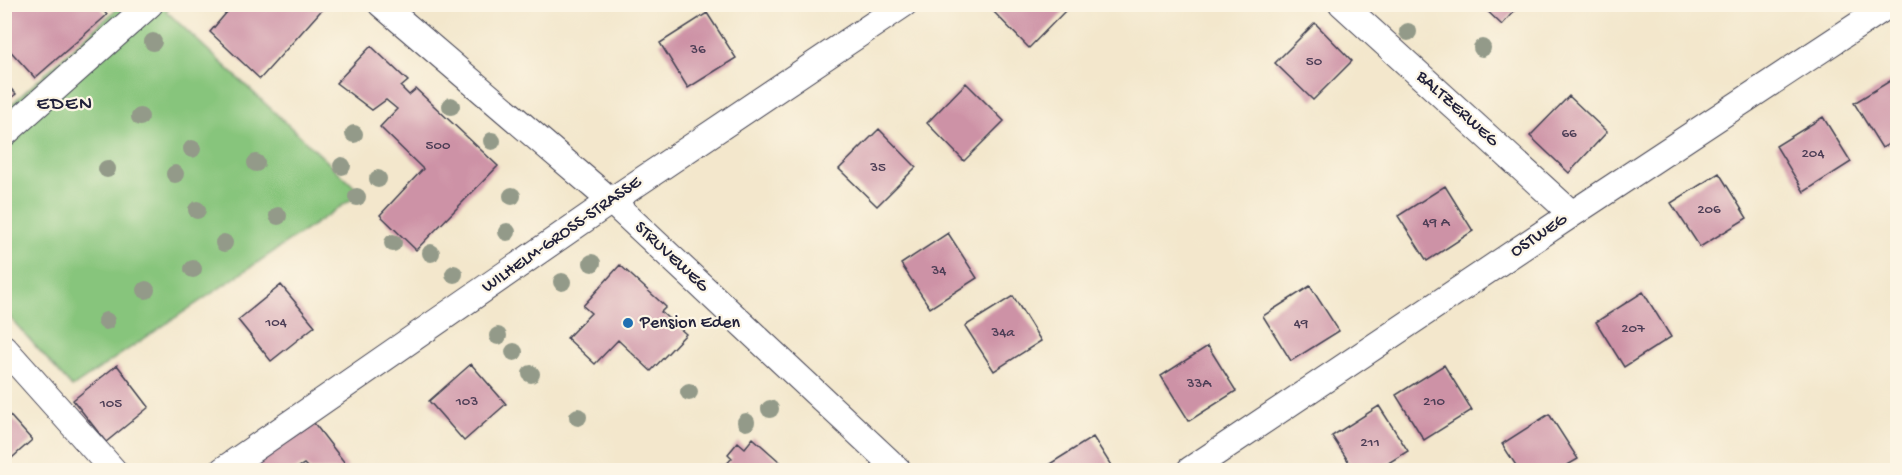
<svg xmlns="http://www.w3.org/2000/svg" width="1902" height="475" font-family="'Gochi Hand',sans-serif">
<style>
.green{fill:#87c57c;stroke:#54745c;stroke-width:1.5}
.building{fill:#cd92a6}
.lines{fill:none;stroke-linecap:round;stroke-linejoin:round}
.street-casing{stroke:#414051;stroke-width:28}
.street{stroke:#fff;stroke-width:26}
.tree{fill:#939a89}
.poi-dot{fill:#1f6fb2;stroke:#fcf5e5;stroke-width:2}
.labels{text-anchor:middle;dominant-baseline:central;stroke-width:4.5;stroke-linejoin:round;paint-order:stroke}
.number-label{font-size:15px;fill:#4d3e56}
.street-label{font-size:18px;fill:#22223b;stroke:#fcf5e5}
.poi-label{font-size:18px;fill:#22223b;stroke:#fcf5e5;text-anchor:start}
.neighbourhood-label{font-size:20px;letter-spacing:1.5px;fill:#22223b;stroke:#fcf5e5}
</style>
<rect width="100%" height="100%" fill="#fcf5e5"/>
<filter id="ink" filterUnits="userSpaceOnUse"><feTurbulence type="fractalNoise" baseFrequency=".0167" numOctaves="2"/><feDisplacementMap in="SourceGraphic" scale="12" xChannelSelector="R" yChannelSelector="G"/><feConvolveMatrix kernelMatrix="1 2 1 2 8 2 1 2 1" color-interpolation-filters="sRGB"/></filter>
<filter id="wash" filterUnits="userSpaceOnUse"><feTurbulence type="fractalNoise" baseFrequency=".008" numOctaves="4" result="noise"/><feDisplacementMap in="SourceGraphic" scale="24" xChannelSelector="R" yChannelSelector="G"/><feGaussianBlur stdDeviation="1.35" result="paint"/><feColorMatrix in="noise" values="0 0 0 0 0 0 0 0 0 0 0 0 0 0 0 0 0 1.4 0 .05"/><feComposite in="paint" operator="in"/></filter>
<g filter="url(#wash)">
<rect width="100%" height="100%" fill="#f3e7cc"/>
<path class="green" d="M121,5H172L166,11L361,193L72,387L5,312L4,111Z"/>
<g id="blocks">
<path class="building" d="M4,4H98L107,15L35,78L4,44Z
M234,4H327L260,79L210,32Z
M997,4H1065L1068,8L1029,48L992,10Z
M1480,4H1520L1502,25Z
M707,13L736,58L688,88L660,43Z
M1315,23L1352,61L1313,100L1275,63Z
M371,46L408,81L401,87L409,95L416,89L498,166L416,250L380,215L423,169L380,127L397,109L386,100L372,110L336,83Z
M1898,76V139L1882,148L1854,103Z
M4,82L16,94L4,104Z
M966,83L1004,121L964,161L927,123Z
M1569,96L1607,132L1569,173L1530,136Z
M1823,117L1851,162L1804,192L1776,146Z
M879,129L916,167L877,206L839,169Z
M1719,173L1747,218L1700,247L1671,203Z
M1445,186L1473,231L1427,261L1398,216Z
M948,233L977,278L930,308L901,264Z
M620,265L666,307L661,312L686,334L651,371L618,340L595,364L567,338L591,313L583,306Z
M281,285L315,326L271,361L238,320Z
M1310,286L1339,331L1291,361L1263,316Z
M1643,292L1671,337L1624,367L1596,322Z
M1013,296L1041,341L994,371L965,326Z
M1208,346L1236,391L1189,421L1161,376Z
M471,364L506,404L464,441L429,401Z
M117,365L149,407L106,442L73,400Z
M1444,365L1472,410L1424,440L1396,395Z
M1379,406L1408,451L1377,470H1354L1332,436Z
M4,409L32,440L4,465Z
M1549,414L1578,459L1559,470H1519L1502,444Z
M314,423L348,467L343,470H310L304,464L294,470H245Z
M1093,437L1114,470H1048L1045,467Z
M753,438L780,462L773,470H714L719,464L723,468L732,458L728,454L738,442L745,448Z"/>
</g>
</g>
<g filter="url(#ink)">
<use href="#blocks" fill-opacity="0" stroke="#414051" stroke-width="1.5"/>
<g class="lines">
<g class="street-casing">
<path id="street" d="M381,4L611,201L898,470
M1342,4L1572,214
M4,134L150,4
M4,348L113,470
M223,470L611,201L904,4
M1190,470L1572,214L1890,4"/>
</g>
<use href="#street" class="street"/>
</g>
<g class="tree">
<circle cx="1408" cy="32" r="9"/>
<circle cx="153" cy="42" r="9"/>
<circle cx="1482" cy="48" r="9"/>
<circle cx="451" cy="106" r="9"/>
<circle cx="140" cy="117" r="9"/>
<circle cx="354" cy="134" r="9"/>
<circle cx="492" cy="141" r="9"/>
<circle cx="192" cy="149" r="9"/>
<circle cx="256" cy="163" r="9"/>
<circle cx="342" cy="166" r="9"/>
<circle cx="107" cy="169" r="9"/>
<circle cx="175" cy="174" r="9"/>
<circle cx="378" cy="179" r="9"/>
<circle cx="512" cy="196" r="9"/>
<circle cx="357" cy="197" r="9"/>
<circle cx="197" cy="210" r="9"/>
<circle cx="278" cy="216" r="9"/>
<circle cx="507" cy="232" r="9"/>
<circle cx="224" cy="243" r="9"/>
<circle cx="393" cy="243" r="9"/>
<circle cx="431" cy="253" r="9"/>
<circle cx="592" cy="263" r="9"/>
<circle cx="193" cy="269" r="9"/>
<circle cx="454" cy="274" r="9"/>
<circle cx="562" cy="282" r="9"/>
<circle cx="146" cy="290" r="9"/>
<circle cx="106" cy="321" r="9"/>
<circle cx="498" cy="336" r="9"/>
<circle cx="514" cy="352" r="9"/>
<circle cx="531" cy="374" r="9"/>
<circle cx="689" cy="392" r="9"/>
<circle cx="770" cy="409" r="9"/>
<circle cx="578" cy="417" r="9"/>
<circle cx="746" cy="422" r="9"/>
</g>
</g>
<circle class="poi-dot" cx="628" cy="323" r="6"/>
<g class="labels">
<g class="number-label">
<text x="698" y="50">36</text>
<text x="1314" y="62">50</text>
<text x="1569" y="134">66</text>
<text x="438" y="146">500</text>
<text x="1813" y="154">204</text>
<text x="878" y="168">35</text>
<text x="1709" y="210">206</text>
<text x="1436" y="223">49 A</text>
<text x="939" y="271">34</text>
<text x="276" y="323">104</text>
<text x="1301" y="324">49</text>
<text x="1633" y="329">207</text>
<text x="1003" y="333">34a</text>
<text x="1199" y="384">33A</text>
<text x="467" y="402">103</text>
<text x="1434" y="402">210</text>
<text x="111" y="404">105</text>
<text x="1370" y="443">211</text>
</g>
<g class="street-label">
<text transform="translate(1457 109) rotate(42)">BALTZERWEG</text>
<text transform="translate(562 235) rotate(-35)">WILHELM-GROSS-STRASSE</text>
<text transform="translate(1539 236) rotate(-34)">OSTWEG</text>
<text transform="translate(671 257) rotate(43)">STRUVEWEG</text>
</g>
<g class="poi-label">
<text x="640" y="323">Pension Eden</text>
</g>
<g class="neighbourhood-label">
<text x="65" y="105">EDEN</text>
</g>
</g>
<rect width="1902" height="475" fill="none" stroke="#fcf5e5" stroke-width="24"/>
</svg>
